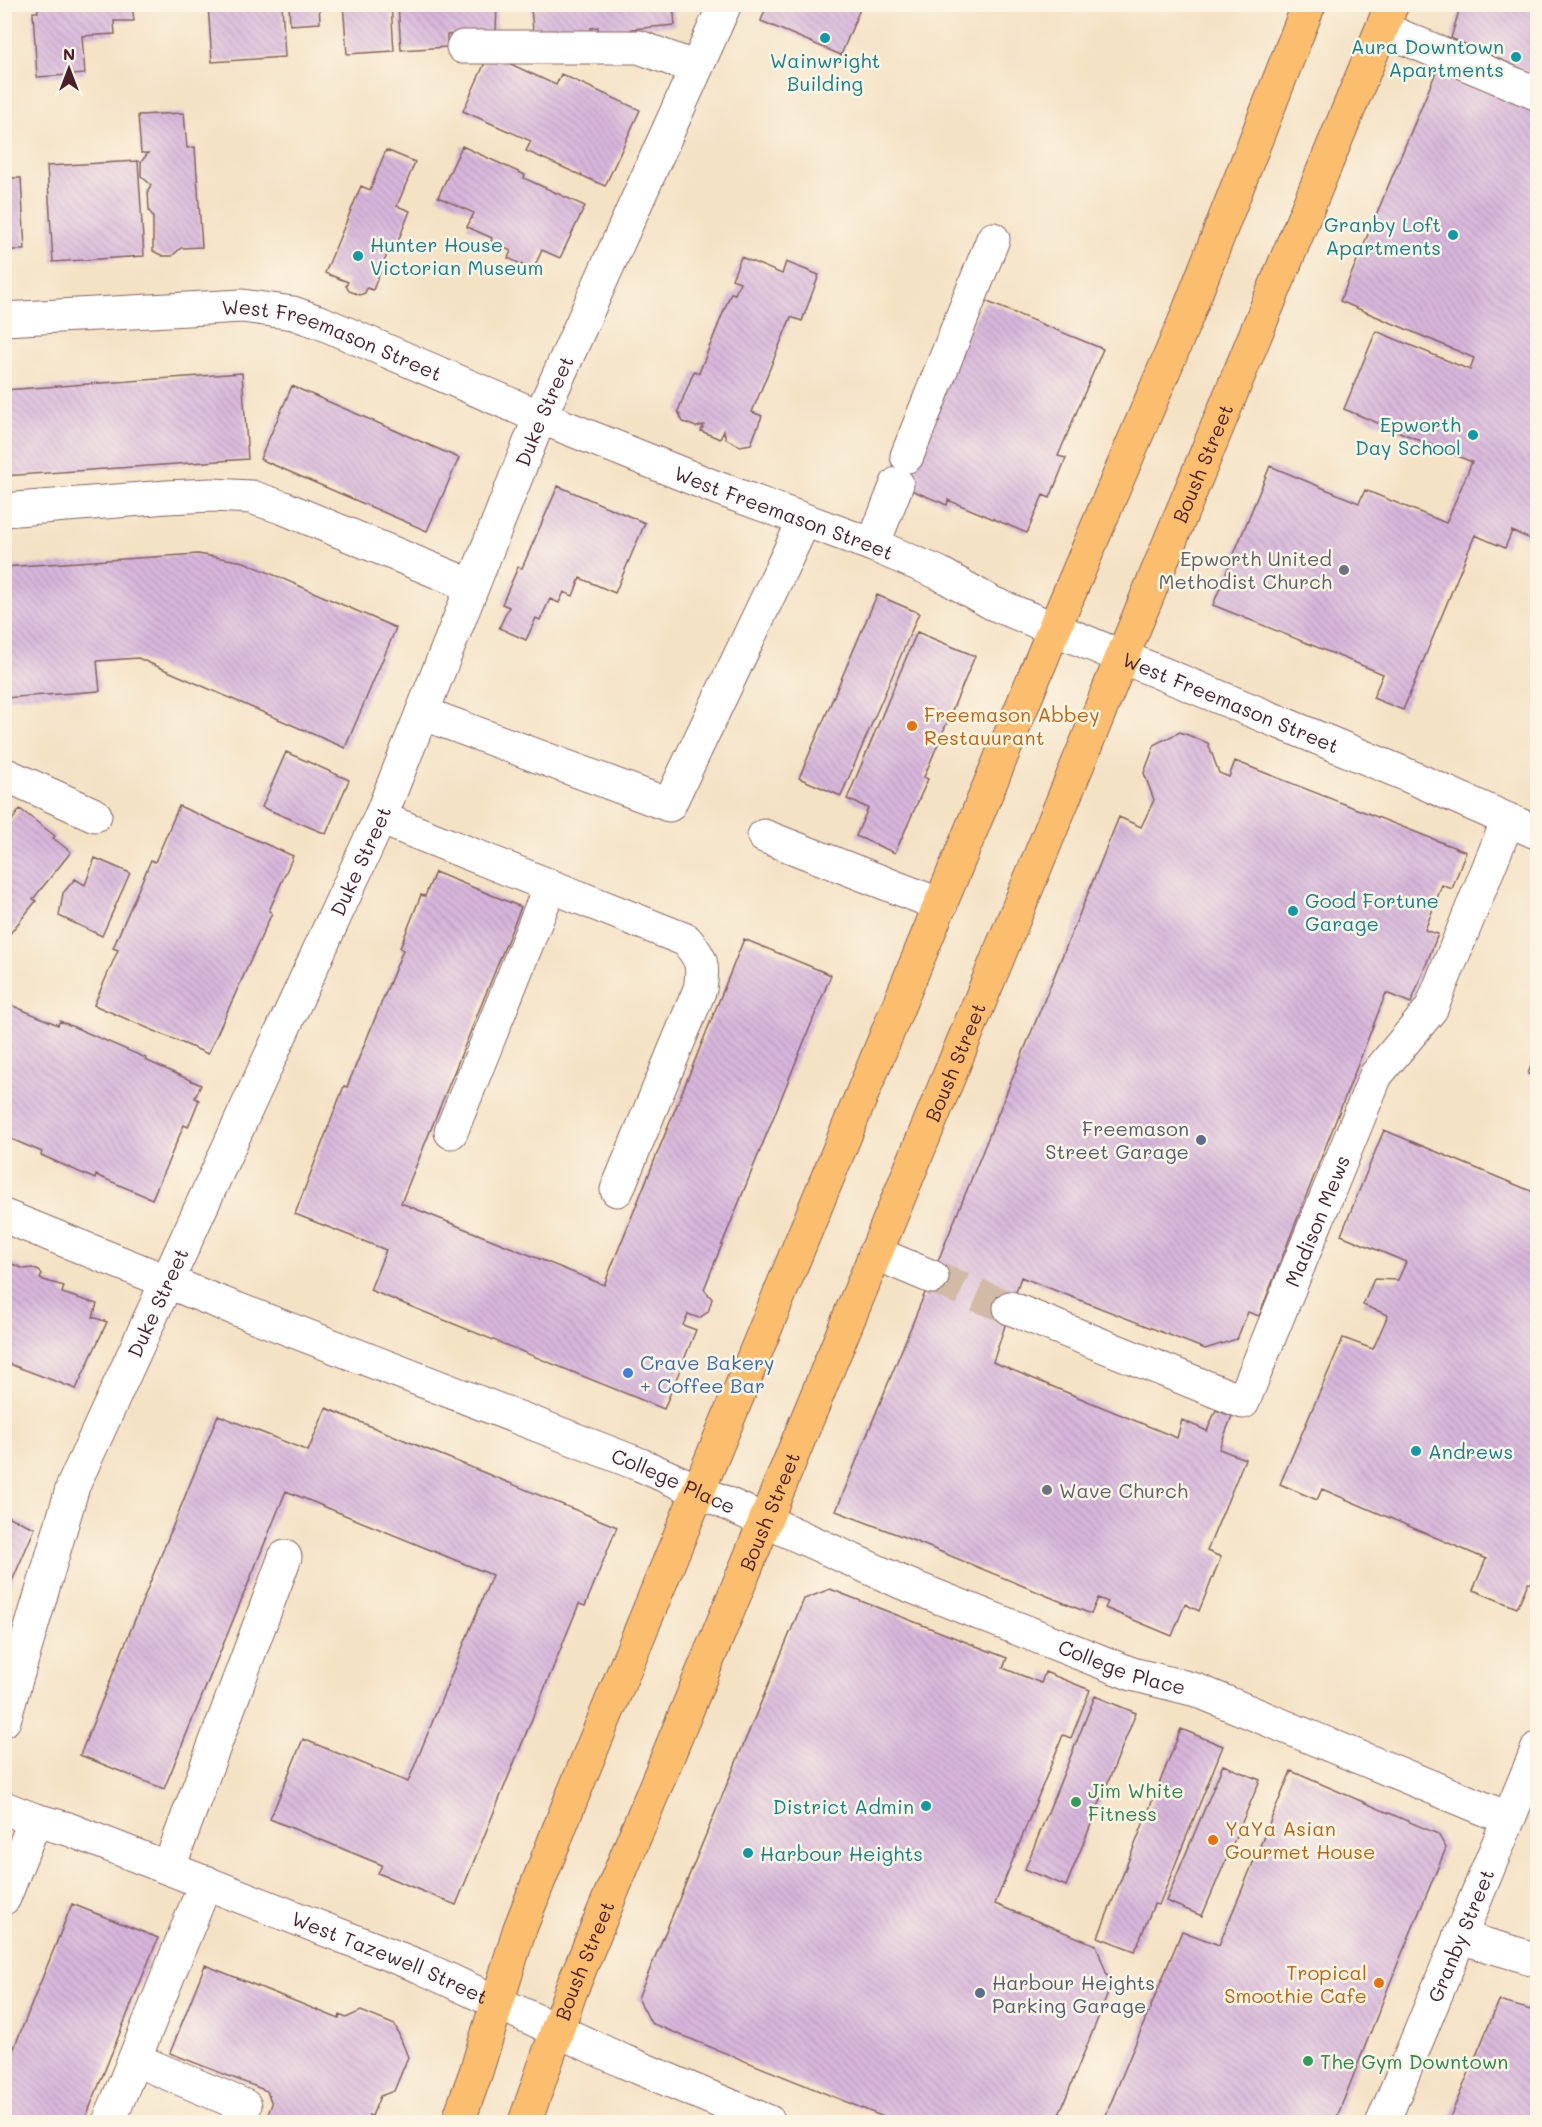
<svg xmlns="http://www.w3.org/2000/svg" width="1542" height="2127" font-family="Mali,sans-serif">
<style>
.building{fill:url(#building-back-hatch)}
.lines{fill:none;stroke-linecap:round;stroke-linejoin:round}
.minor-tunnel{stroke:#d2bba6;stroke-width:33;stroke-dasharray:33 16;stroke-linecap:butt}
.minor-casing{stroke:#866361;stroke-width:35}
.major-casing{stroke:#866361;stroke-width:35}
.minor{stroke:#fff;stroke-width:33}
.major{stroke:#fbbe6e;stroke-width:33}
.culture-dot{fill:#0f9aa8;stroke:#fcf5e5;stroke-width:2}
.worship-dot{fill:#6b7280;stroke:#fcf5e5;stroke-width:2}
.food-dot{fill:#e8710a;stroke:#fcf5e5;stroke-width:2}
.service-dot{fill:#5c6f8a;stroke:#fcf5e5;stroke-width:2}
.shop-dot{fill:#3f7fe0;stroke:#fcf5e5;stroke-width:2}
.leisure-dot{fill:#2e9e5b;stroke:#fcf5e5;stroke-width:2}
.labels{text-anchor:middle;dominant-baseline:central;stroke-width:5;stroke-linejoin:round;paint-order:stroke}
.culture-label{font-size:20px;fill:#0d838f;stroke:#fcf5e5;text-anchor:end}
.street-label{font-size:20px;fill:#4a1f2b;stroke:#fcf5e5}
.worship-label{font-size:20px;fill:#5b616d;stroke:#fcf5e5;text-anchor:end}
.food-label{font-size:20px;fill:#c56008;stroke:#fcf5e5;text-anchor:start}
.service-label{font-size:20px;fill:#4e5e75;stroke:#fcf5e5;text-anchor:end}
.shop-label{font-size:20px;fill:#366cbe;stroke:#fcf5e5;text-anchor:start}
.leisure-label{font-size:20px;fill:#27864d;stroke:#fcf5e5;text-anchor:start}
</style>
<defs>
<pattern id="building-back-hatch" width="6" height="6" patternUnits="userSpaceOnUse" patternTransform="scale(1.5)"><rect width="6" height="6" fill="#d7b6db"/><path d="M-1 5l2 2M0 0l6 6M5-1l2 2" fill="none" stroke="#ba9cbc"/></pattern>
</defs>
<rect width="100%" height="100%" fill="#fcf5e5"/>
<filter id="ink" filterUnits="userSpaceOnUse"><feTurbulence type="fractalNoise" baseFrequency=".0167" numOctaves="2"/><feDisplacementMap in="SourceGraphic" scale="12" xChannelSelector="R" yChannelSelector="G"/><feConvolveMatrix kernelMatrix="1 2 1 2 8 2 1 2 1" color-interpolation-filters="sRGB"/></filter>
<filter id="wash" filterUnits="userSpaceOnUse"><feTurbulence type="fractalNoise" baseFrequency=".008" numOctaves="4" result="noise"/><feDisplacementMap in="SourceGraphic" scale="24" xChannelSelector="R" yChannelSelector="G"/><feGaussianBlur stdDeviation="1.35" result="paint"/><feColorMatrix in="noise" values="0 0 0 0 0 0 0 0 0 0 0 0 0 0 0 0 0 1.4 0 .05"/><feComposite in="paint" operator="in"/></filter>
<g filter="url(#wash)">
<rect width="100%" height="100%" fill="#f4e2c5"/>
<g id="blocks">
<path class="building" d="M37,4H132L134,21H114L115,34L82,36L85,74L37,77L33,12H38Z
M208,4H282L285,57L212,62Z
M289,4H319L320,23L290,25Z
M343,4H391L394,51L347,54Z
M398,4H497L496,31L447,35V47L401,50Z
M574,4H673L675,25L632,29L625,37L598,31V27L591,28V39L534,43L531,8Z
M767,4H862L841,55L761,21Z
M1461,4H1538V76L1451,38Z
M489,54L556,85L561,74L640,110L605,186L526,151L531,141L463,111Z
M1439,65L1538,105V542L1512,531L1505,548L1475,535L1403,710L1373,698L1383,674L1213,605L1270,466L1359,503L1365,490L1446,523L1472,462L1344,409L1376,331L1470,370L1474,358L1340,301Z
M184,113L187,148L195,147L202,247L181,248L172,256H163L153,251V216L149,211L148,190L151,185L141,176V162L148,153H141L138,115Z
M462,146L525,175L524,178L585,206L560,258L542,250L533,270L508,258L511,251L491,241L492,238L467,227L474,213L438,197Z
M386,150L415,162L397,206L410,211L397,244L390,247L373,290L367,288L365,293L360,295L349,291L346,286L348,282L325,273L361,186L370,190Z
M138,161L144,256L53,262L47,166Z
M4,178H21L25,250H4Z
M741,257L782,274L786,262L819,275L802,321L791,317L752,412L762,416L751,444L740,446L726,439L724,431L720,439L701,431L704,425L696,427L683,422L678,411L694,371L699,373L731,293L735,294L740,282L732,279Z
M985,301L1103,349L1058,456L1066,458L1050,498L1043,495L1027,533L948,500L947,505L887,480L899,452Z
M242,373L248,459L4,476V390Z
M292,386L459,458L427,531L260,459Z
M558,486L645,523L615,593L580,578L573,596L564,592L559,603L550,599L540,620L536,618L526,640L499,628L509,607L502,604L518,567L522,568Z
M198,554L244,562L396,628L345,748L138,658L97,661L100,691L4,698V567Z
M877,595L919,613L841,796L799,778Z
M917,632L975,656L924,777L928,779L895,853L856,836L868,808L847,799Z
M1180,732L1208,743L1219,773L1229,777L1235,761L1466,852L1452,889L1442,885L1425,930L1438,934L1411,1003L1386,993L1259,1316L1248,1312L1237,1339L1205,1349L1021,1277L993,1362L1177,1438L1182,1420L1207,1431L1216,1410L1232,1416L1219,1449L1245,1459L1207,1551L1221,1557L1199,1611L1185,1604L1172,1636L1105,1608L1108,1602L1098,1598L1091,1614L917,1542L836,1511L1119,817L1141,827L1154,800L1144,773L1155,744Z
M286,752L349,780L326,834L262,807Z
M179,806L293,856L269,911L272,913L208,1054L94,1005L118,950L113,948L151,860L155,862Z
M20,809L55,836L53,838L71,852L33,899L36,901L4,941V817L11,822Z
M95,858L130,873L102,936L59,916L63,893L75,879L85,885Z
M435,872L521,907L401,1203L604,1285L744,939L831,975L704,1289L712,1299L708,1312L699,1318L688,1314L683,1325L696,1330L664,1409L370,1290L386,1250L295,1214L344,1086L347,1087L403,950L400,948L421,895L425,896Z
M4,1002L58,1025L60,1021L146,1058L145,1060L201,1085L195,1098L199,1100L188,1127L184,1125L152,1199L96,1175L95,1179L41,1155L42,1152L4,1136Z
M1537,1049H1538V1078L1528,1074Z
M1384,1130L1538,1194V1584L1528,1583L1517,1608L1473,1590L1486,1559L1322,1489L1317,1500L1280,1484L1343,1338L1373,1349L1388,1315L1363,1305L1374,1279L1398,1280L1406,1262L1341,1235Z
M4,1261L25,1269L32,1268L39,1271L42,1274L40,1279L64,1286L62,1293L97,1304L93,1317L107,1322L76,1389L4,1362Z
M326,1408L617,1527L585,1606L579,1604L456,1905L378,1873L382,1865L270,1819L303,1739L408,1782L492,1575L286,1491L164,1789L80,1755L218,1415L308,1451Z
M4,1515L35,1528L4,1600Z
M830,1589L1007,1658L1003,1668L1041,1683L1045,1672L1090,1690L1071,1738L1063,1735L995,1904L1096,1945L1111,1986L1056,2122H896L651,2023L638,1998L804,1599Z
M1095,1696L1136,1713L1066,1886L1025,1869Z
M1181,1729L1223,1746L1159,1905L1154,1904L1135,1951L1098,1937Z
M1223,1765L1260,1780L1202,1916L1166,1901Z
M1291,1771L1438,1834L1446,1848L1398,1963L1335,2122H1103L1182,1931L1219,1945Z
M72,1904L158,1938L84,2122H4V2073Z
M205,1965L339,2019L340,2015L346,2018L361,2011L395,2025L408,2057L394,2091L380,2096L372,2116L369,2115L366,2122H265L272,2104L267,2091L170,2053Z
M1499,2001L1538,2012V2122H1448Z"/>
</g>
</g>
<g filter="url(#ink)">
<use href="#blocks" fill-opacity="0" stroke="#866361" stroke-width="1.5"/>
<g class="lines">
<path class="minor-tunnel" d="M932,1277L1010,1308"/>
<g class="minor-casing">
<g id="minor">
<path d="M1383,29L1538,94"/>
<path d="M463,47H639L696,68"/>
<path id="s1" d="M4,319L242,306L293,313L322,323L540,417L717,488L873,545L939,573L992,603L1400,772L1538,833"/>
<path d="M907,456L993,239"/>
<path d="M4,510L167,497L212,495L251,497L284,508L472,586"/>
<path d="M873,545L897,484"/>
<path d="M422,713L669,805L804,521"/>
<path d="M4,774L95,815"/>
<path d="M380,818L686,940C702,959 704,965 700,989L617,1190"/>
<path d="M764,836L941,905"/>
<path d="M451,1132L550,886"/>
<path id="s2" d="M4,1216L208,1298L641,1465L903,1583L1132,1674L1196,1690L1507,1818"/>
<path d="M875,1253L932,1277"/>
<path id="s3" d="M1010,1308L1243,1402L1376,1075L1431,1009L1508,820"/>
<path id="s4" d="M4,1720L73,1486L380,818L540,417L725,4"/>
<path id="s5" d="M4,1808L35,1820L68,1829L421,1967L623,2061L769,2122"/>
<path d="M169,1867L285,1557"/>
<path d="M4,1898L35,1820"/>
<path d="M1459,1937L1538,1960"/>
<path d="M136,2060L245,2106L238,2122"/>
<path d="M109,2122L206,1882"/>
<path id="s6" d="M1383,2122L1538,1748"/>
</g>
</g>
<g class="major-casing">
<g id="major">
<path d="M458,2122L476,2072L519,1931L565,1814L1054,629L1184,323L1309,4"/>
<path id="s7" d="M525,2122L570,1993L1392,4"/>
</g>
</g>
<use href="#minor" class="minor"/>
<use href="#major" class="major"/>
</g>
</g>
<g class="culture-dot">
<circle cx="825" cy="38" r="6"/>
<circle cx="1516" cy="57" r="6"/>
<circle cx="1453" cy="235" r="6"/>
<circle cx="358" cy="256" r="6"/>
<circle cx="1473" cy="435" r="6"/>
<circle cx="1293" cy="911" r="6"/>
<circle cx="1416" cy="1451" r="6"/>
<circle cx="926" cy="1806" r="6"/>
<circle cx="748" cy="1853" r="6"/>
</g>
<g class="worship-dot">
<circle cx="1344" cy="570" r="6"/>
<circle cx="1047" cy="1490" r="6"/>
</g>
<g class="food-dot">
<circle cx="912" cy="726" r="6"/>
<circle cx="1213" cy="1840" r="6"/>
<circle cx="1379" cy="1983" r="6"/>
</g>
<g class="service-dot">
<circle cx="1201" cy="1140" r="6"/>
<circle cx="980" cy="1993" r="6"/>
</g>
<circle class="shop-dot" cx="628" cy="1373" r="6"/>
<g class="leisure-dot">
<circle cx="1076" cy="1802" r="6"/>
<circle cx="1308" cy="2061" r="6"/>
</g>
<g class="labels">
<g class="culture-label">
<text x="1504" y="46">Aura Downtown<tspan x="1504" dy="23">Apartments</tspan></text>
<text x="825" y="60" text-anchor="middle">Wainwright<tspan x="825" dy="23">Building</tspan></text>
<text x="1441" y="224">Granby Loft<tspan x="1441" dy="23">Apartments</tspan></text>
<text x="370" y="244" text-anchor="start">Hunter House<tspan x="370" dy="23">Victorian Museum</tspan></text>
<text x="1461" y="424">Epworth<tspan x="1461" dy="23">Day School</tspan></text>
<text x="1305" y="900" text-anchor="start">Good Fortune<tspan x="1305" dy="23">Garage</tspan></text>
<text x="1428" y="1451" text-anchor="start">Andrews</text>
<text x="914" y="1806">District Admin</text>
<text x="760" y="1853" text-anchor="start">Harbour Heights</text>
</g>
<g class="street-label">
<text stroke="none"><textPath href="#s1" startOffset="334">West Freemason Street</textPath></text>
<text stroke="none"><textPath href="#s4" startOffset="1418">Duke Street</textPath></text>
<text stroke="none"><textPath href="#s7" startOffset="1792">Boush Street</textPath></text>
<text stroke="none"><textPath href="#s1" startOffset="820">West Freemason Street</textPath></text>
<text stroke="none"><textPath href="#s1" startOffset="1306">West Freemason Street</textPath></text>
<text stroke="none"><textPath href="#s4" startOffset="932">Duke Street</textPath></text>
<text stroke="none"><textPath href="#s7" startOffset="1144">Boush Street</textPath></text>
<text stroke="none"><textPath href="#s3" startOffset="447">Madison Mews</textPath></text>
<text stroke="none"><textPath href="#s4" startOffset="446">Duke Street</textPath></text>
<text stroke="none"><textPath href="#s2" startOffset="720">College Place</textPath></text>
<text stroke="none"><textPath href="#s7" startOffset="658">Boush Street</textPath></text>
<text stroke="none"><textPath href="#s2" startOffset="1206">College Place</textPath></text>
<text stroke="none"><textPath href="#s6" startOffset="202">Granby Street</textPath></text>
<text stroke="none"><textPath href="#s5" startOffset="414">West Tazewell Street</textPath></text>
<text stroke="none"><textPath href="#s7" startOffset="172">Boush Street</textPath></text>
</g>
<g class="worship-label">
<text x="1332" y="558">Epworth United<tspan x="1332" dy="23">Methodist Church</tspan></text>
<text x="1059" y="1490" text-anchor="start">Wave Church</text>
</g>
<g class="food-label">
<text x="924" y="714">Freemason Abbey<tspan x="924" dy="23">Restauurant</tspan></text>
<text x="1225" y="1828">YaYa Asian<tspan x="1225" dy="23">Gourmet House</tspan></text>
<text x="1367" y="1972" text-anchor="end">Tropical<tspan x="1367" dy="23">Smoothie Cafe</tspan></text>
</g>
<g class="service-label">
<text x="1189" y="1128">Freemason<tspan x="1189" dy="23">Street Garage</tspan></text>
<text x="992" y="1982" text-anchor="start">Harbour Heights<tspan x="992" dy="23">Parking Garage</tspan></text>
</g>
<g class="shop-label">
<text x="640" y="1362">Crave Bakery<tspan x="640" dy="23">+ Coffee Bar</tspan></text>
</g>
<g class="leisure-label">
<text x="1088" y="1790">Jim White<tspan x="1088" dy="23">Fitness</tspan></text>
<text x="1320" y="2061">The Gym Downtown</text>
</g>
</g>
<rect width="1542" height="2127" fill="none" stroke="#fcf5e5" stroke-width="24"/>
<g transform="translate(69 69)" stroke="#fcf5e5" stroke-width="4.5" paint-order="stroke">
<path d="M0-4.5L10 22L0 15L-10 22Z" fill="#4a1f2b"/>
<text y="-9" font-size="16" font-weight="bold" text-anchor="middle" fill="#4a1f2b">N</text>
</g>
</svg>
